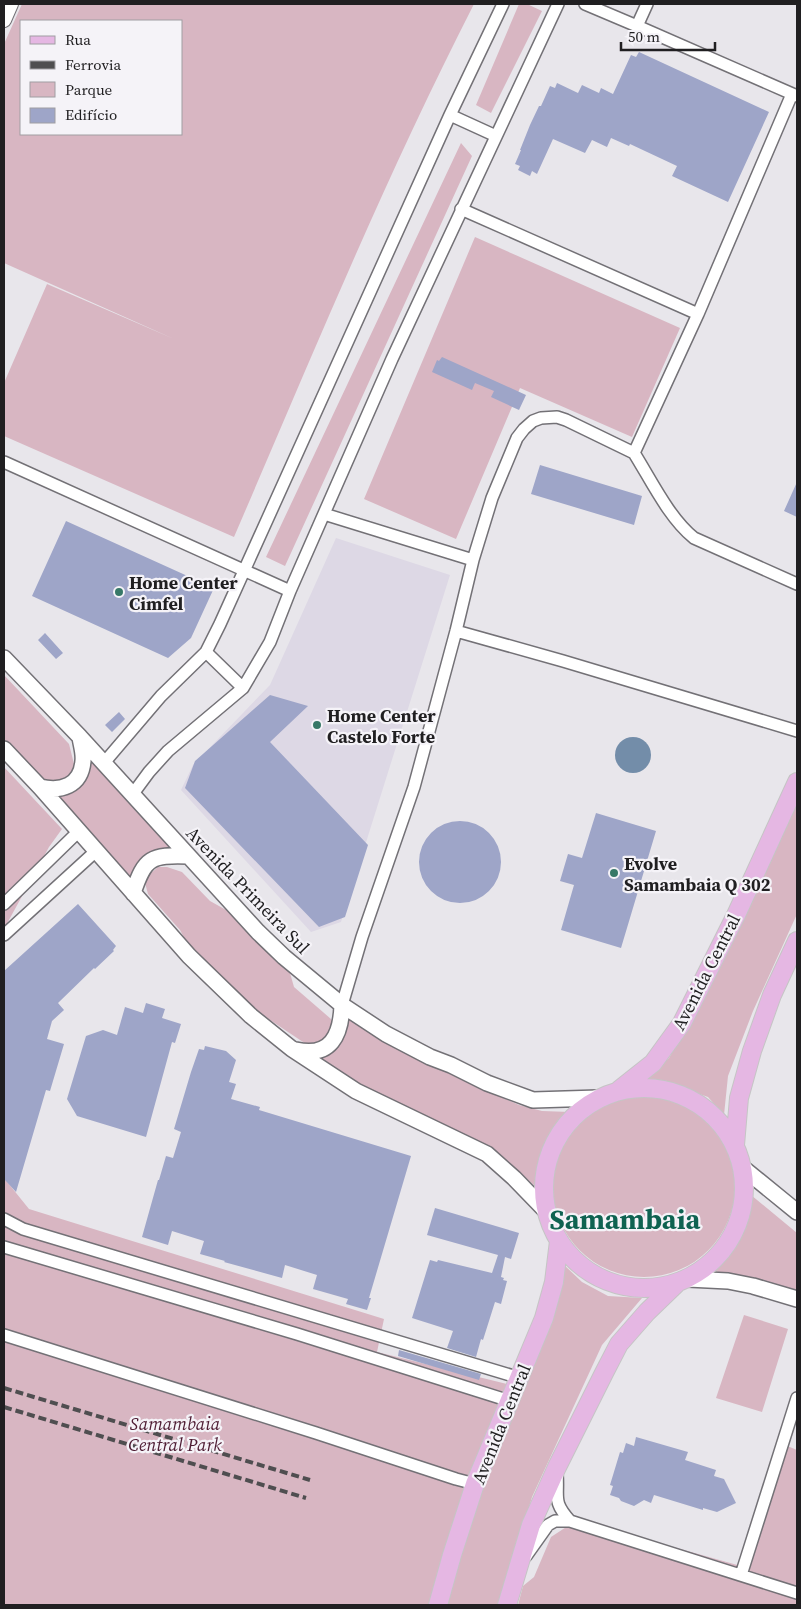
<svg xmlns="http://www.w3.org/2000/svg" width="801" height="1609" font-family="'Source Serif 4',serif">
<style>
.built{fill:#ddd8e5}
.green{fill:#d8b6c2;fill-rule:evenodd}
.water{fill:#738da9}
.building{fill:#9ea5c8}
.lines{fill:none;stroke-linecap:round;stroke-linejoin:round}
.minor-casing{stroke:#737176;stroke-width:14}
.tertiary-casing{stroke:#737176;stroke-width:16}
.secondary-casing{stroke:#737176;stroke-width:18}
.primary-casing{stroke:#c5c5c5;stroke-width:20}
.minor{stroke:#fff;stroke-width:11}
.tertiary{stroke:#fff;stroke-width:14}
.secondary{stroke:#fff;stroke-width:15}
.primary{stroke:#e5b7e3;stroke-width:18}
.rail{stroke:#4f4e50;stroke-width:4;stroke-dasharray:8 4;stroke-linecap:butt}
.poi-dot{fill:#377867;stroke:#f5f3f8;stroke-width:2}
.labels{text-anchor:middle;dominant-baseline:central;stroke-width:4.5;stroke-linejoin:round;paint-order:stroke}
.poi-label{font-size:18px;font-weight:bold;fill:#201f21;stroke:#f5f3f8;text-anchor:start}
.street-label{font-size:18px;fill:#201f21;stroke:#f5f3f8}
.park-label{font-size:18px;font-style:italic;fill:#4e1c33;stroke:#f5f3f8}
.town-label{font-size:28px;font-weight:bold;fill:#0f6251;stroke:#f5f3f8}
</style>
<rect width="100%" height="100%" fill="#e8e6eb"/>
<path class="built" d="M336,538L450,575L341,922L311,932L181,790L193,765L270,685Z"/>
<path class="green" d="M22,4H474C385,178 311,358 234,537L4,436V383L47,284L174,339L4,263V44ZM21,21H181V134H21Z
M519,4H527L542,11L491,113L476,105Z
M461,143L472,156L285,566L266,557Z
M475,237L680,328L632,437L520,388L456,539L364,499Z
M4,675L69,744L74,764L68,782L54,787L34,771L4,742Z
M91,759L171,847C159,849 144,851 138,863C135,869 133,876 130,882L51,795C79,792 84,786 91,759Z
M4,767L62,829L49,847L4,929Z
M797,789V914L753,1011L728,1076L724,1115L708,1097L668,1083L645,1081L669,1058L687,1027Z
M158,867H167L182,872L210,901L228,911L290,973L294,987L331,1019L335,1029L323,1046L306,1044L264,1016L253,1011L189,947L180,930L148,894L145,883L150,874Z
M348,1019L468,1082L519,1105L542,1111L570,1112C548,1138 541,1152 536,1187L494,1149L359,1087L313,1058Z
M553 1186a91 91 0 1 1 182 0a91 91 0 1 1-182 0Z
M4,1178L29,1209L384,1319L377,1352L511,1385L473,1473L468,1477L434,1605H4Z
M751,1195L797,1233V1293L715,1271C733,1248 747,1224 751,1195Z
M563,1264L582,1282L608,1296L642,1298L602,1345L532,1497L500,1605H442L475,1496Z
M744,1315L788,1329L762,1412L716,1398Z
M785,1445L797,1450V1605H518L523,1586L534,1577L551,1537L577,1520L748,1568Z"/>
<path class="water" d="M615 755a18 18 0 1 1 36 0a18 18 0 1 1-36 0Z"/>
<path class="building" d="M639,52L769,112L728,202L672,176L677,166L630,144L629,146L611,138L607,147L592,140L585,153L553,139L537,174L532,171L530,176L518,170L520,166L515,164L521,150H520L530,125L539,106H541L550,86L555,88L557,83L578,93L582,85L599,93L601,88L613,94L631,55L636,57Z
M442,357L526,395L519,410L491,397L494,391L475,383L472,390L432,372L437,360L439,361Z
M540,465L642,496L634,525L531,494Z
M797,482V517L784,511Z
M66,521L214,588L191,638L168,658L32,596Z
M45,633L63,653L56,659L38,640Z
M270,695L308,706L270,742L368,845L345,917L319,927L185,788L195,761Z
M119,712L125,719L112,732L105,725Z
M596,813L656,831L621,948L561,930L574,885L560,881L568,854L582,858Z
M419 862a41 41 0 1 1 82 0a41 41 0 1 1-82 0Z
M78,904L116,946L113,950L114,951L95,969L94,968L58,1003L64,1010L52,1021L47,1039L64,1044L50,1091L46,1090L16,1192L4,1179V971Z
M146,1003L165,1009L162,1018L181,1024L175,1043L172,1042L146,1137L77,1116L67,1099L86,1036L103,1030L117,1035L125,1007L143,1013Z
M205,1046L226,1051L236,1060L229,1082L236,1084L231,1099L260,1107L259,1110L411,1156L369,1298H371L367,1310L346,1304L348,1299L313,1289L317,1275L285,1265L282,1278L224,1262L225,1261L200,1254L204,1241L172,1231L168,1245L142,1237L158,1180H159L166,1156L173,1158L181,1132L174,1129L191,1072L199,1049L204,1050Z
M435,1208L519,1233L511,1259L505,1257L501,1277L504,1278L503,1280L507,1281L501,1304L495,1302L483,1340L481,1339L476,1357L447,1348L453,1331L412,1318L430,1260L437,1262L438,1260L492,1273L498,1255L427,1235Z
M399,1350L481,1374L479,1380L398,1356Z
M636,1437L688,1452L685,1460L716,1470L714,1476L724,1479L736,1503L717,1512L703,1508V1510L654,1495L651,1503L644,1500L634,1506L621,1501L619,1498L610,1495L613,1486L610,1485L620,1452L623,1453L626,1443L634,1446Z"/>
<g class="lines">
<g class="minor-casing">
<path id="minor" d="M585,4L637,26
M647,4L637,26L797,96
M792,94L698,314L634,453C651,480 669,518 694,538L797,584
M450,115L496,136
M461,209L698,314
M4,462L290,591
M324,514L473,560
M456,631L563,661L797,731
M206,652L243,688
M103,764L161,696L206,652L220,624L450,115L503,4
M132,795L149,772L168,751L243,688L270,642L290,591L392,359L558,4
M4,904L78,832
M4,935L96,851
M342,1005L362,937L414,787L456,631L473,560L492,498L517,438L524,429L533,421L541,418L557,417L566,420L634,453
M4,1219L23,1229L520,1378
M4,1247L297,1334L510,1401
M4,1335L316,1433L456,1479L475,1484
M557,1474C559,1498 552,1501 570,1521
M526,1556L548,1525L555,1521H570L797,1593
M741,1575L797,1398"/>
</g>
<g class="tertiary-casing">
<path id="tertiary" d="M4,20L11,4"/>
</g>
<g class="secondary-casing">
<path id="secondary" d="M4,658L80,737L258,932L284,957L342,1005L386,1034L430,1057L451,1065L487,1083L533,1100L598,1098
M4,749L40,787L189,956L251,1016L292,1049L356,1091L487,1154L514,1178L546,1211
M40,787C61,792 81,786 83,761C84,753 81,745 80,737
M133,893C145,857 151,855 188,856
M296,1050C331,1058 341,1035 342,1005
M743,1168L797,1212
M688,1279L728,1281L753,1286L797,1299"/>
</g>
<g class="primary-casing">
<path id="primary" d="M544 1188a100 100 0 1 1 200 0a100 100 0 1 1-200 0Z
M619,1090L653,1063L682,1023L736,915L797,782
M735,1145L739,1098L752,1051L772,995L797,941
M438,1605L452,1555L475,1484L544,1318L554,1282L559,1241
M507,1605L531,1525L557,1467L604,1373L619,1344L647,1312L676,1284"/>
</g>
<use href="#minor" class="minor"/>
<use href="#tertiary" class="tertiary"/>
<use href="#secondary" class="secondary"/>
<use href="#primary" class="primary"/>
<path class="rail" d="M4,1388L310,1480
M4,1407L306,1498"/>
</g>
<g class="poi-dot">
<circle cx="119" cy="592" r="5"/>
<circle cx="317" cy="725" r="5"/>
<circle cx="614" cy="873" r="5"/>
</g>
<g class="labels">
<g class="poi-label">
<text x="129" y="582">Home Center<tspan x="129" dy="21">Cimfel</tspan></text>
<text x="327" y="715">Home Center<tspan x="327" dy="21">Castelo Forte</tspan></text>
<text x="624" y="863">Evolve<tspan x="624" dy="21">Samambaia Q 302</tspan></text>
</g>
<g class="street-label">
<text transform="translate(248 890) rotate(46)">Avenida Primeira Sul</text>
<text transform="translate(706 972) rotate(-63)">Avenida Central</text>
<text transform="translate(501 1424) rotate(-68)">Avenida Central</text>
</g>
<g class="park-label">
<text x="175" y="1423">Samambaia<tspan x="175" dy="21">Central Park</tspan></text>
</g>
<g class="town-label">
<text x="625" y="1219">Samambaia</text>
</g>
</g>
<rect width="801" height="1609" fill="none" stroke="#201f21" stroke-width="10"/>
<rect x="20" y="20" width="162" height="115" fill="#f5f3f8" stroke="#a09ea2"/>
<rect x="30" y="36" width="25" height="8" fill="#e5b7e3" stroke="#a09ea2"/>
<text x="65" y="45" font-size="15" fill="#201f21">Rua</text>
<rect x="30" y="61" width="25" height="8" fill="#4f4e50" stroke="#a09ea2"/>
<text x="65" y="70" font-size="15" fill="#201f21">Ferrovia</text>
<rect x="30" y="82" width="25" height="15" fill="#d8b6c2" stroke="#a09ea2"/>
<text x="65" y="95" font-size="15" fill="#201f21">Parque</text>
<rect x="30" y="108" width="25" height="15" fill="#9ea5c8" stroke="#a09ea2"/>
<text x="65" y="120" font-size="15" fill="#201f21">Edifício</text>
<path d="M621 42v8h94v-8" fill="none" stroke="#201f21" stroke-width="2.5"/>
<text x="628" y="42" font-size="15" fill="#201f21" stroke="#f5f3f8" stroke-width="4" paint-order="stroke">50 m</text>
</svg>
